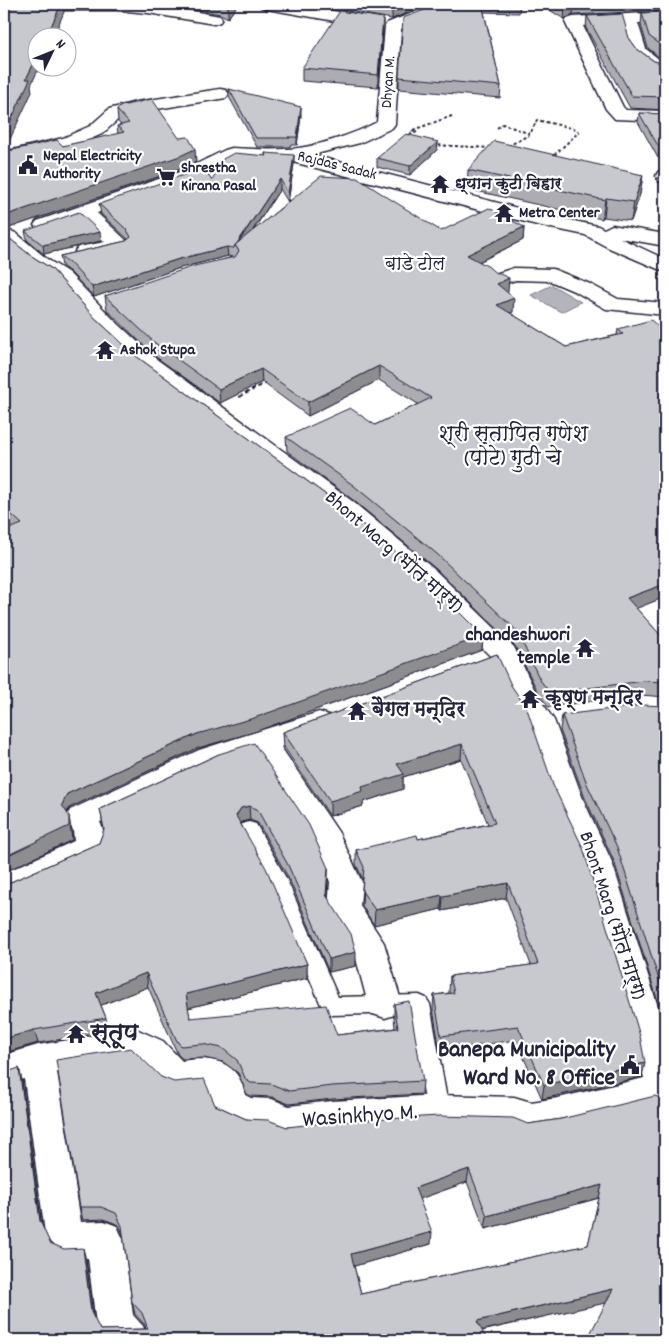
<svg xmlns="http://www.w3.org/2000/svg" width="669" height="1344" font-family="Dekko,'Playpen Sans Deva',sans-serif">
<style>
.water{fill:#b4b4bc;stroke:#7a7a88}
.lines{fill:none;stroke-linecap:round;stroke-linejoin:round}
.service-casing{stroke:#22223b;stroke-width:3}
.minor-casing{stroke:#22223b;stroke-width:3}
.path-far1{stroke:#22223b;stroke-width:2;stroke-dasharray:3 2.5;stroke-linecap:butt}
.path{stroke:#22223b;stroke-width:2.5;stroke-dasharray:4 3;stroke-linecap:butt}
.service{fill:#fff;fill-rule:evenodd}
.minor{fill:#fff;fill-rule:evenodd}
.wall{fill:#acacb2;stroke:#22223b;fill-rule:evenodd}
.shaded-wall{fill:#8c8c91;stroke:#22223b}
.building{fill:#c8c8cf;stroke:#22223b;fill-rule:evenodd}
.labels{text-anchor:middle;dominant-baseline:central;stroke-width:4.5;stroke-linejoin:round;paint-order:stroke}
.far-street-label{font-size:16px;fill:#22223b;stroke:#fff}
.far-poi-label{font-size:16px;font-weight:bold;fill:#22223b;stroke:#fff;text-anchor:start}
.far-neighbourhood-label{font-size:18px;fill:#22223b;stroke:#fff}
.street-label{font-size:20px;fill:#22223b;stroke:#fff}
.poi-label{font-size:20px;font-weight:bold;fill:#22223b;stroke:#fff;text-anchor:start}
.neighbourhood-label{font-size:21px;fill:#22223b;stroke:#fff}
.near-poi-label{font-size:24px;font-weight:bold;fill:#22223b;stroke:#fff;text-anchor:start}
.near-street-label{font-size:24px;fill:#22223b;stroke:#fff}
</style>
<rect width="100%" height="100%" fill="#fff"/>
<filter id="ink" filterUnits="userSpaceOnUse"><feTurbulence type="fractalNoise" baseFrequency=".02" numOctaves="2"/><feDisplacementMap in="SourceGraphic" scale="10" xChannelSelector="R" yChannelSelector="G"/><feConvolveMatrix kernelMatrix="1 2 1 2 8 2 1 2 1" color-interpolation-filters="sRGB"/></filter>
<g filter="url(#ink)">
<path class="water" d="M552,285L581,302L561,312L531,295Z"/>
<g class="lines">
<g class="service-casing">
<path id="service" d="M249,822L256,824L287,880L338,997L419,995L426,998L430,1004L449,1111L446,1118L438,1121L430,1118L427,1111L410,1013L331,1015L324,1012L268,881L239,829L242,824Z"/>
</g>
<g class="minor-casing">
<path id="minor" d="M35,4H165L164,6L220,16L222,19L220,22L214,24L148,13L116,10H42L36,8Z
M259,4H293L374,18L380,20L382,23L380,26L374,28L267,9L261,7Z
M435,4H454L443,12L401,29L395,124L392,128L360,143L312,155L545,215L598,226L604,229L612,225L665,234V246L620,238L665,259V272L607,247L585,235L537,225L289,161L235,160L196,179L97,213L127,241L130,245L127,249L85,257L78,255L75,251L78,247L105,242L81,219L44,231L37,229L34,225L37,221L182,171L225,150L232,148C250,149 268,150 286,149C311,149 355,134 377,122L385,26L387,23Z
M665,12V22L638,23L646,49L665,64V76C649,72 632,60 627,43C625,37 625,30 622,24L583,26L623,107L626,110L665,111V121L615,119L606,109L565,22L567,19L573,17Z
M220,89L226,90L229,94L226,98L138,112L121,117L102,134L75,146L4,162V152L63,138L90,126L109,109L136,102Z
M665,170V183L658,181L656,176L658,172Z
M4,229L16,233L47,259L69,273L113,319L155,358L352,501L435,570L514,647L537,695L554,720L583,799L612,862L665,1029V1114L652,1107L558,1130L525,1135L511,1129L438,1127L332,1133L287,1138L269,1131L248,1130L217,1116L207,1091C196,1089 187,1094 176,1093C157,1093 148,1068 133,1059L57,1072L81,1222L104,1221L117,1226L123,1239L133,1315L143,1326L148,1340H103L96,1324L88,1258L67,1259L54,1254L45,1233L24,1079L4,1085V1055L38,1045L136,1029L163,1041L182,1061C212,1056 239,1061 245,1095L251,1098L272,1099L289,1106L332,1101L438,1095L514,1097L531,1102L558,1098L644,1078L638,1050L582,862L553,799L527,723L511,699L493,659L417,582L334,513L139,368L97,329L55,281L33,267L4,243Z
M514,268L553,269L590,284L618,299L665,303V315L606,309L576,292L550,281L516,280L499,285L492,283L489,279L492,275Z
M319,712L329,715L333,722L329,729L281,747L339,833L362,882L360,906L384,943L402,1004L397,1014L385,1018L373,1014L368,1004L353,947L328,908L330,882L311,838L256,755L219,766L100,822C105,833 107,845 101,855L4,899V873L74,841L73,830L66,818L70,810L199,750Z"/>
</g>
<path class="path-far1" d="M497,128L503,124L530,134L537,120L576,129L579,132L551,158
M413,130L452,116
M409,135L417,132L411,131
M433,145L492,148
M508,146L529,135"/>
<path class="path" d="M239,397L267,382"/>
<use href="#service" class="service"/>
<use href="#minor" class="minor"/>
</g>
<path class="wall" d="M176,4H238L228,18L220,14L177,6Z
M330,4H431L392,19L342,10Z
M440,4H520L519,13L484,12L501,86L500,98L399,89V77Z
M540,4H665V10L573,15L564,19Z
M665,12V62L648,48L641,25L642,13Z
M587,16L629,38L637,49L654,61L665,64V110L630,108L586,28Z
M383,31L378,87L302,81V68Z
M229,89L301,116L297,145H290V147H257L229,97Z
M117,110L196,162L181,169L9,228H4V152L63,146L118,134L117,126L121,125L118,122Z
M639,113L665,114L658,158L638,122Z
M438,142L437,150L410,175L377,167V158Z
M265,153L294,164L288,202L441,231L524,227L523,240L479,262L508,292H507L513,312L510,313L566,347L617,335L618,329L665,333V597L636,608L665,640V697L641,695L548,707L539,694L515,646L436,569L353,500L287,451L286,437L375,425L418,404L379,380L308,416L262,382L220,403L156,357L107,310L105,296L232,257L228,256L180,268L94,297L70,272L62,266L60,256L126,241L128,239L101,214L99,204L212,181L265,156ZM280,189L288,202L253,231Z
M468,170L643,175L640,194L631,221L604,217L602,219L467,189Z
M25,231L101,241L44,254L27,240Z
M4,234L30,255L52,269L94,317L136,356L333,500L416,569L483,636L482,650L254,732L198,748L69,808L67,814L69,816L72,840L4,872V531L13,528L4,520Z
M497,654L642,1077L542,1099L516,1040L440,1051L433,1009L434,995L449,993V991L450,976L531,965L506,898L442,911L441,909L374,925L362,906L363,880L356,864V850L418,839L488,824L461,759L403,777V789L363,802V806L330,816L284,747L283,732Z
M665,706V1024L614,861L585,798L560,730L562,715Z
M219,754L328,868L327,896L356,966L329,972L289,879L258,823L250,820L241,822V824L307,964V978L188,1008L190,1018L337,1035L395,1028L394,1017V1004L423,1081L422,1094L332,1099L289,1104L272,1097L251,1096L247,1094L238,1073L223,1062L204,1058L183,1059L178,1055L148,987L101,1005L106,1018L108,1032L38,1043L4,1053V885L99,843L104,830L100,809Z
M19,1068L22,1081L42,1227L50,1243L86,1260L93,1317L100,1330L146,1329L145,1325L135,1314L132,1302L124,1236L119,1225L104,1219L83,1220L80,1207L161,1077L215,1105L246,1119L287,1127L528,1124L561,1119L665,1100L607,1302L482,1331L4,1340ZM467,1182L485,1229L599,1198L588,1245L361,1294L354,1266L431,1244L419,1199Z"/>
<path class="shaded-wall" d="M61,4H63L64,12L53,38H46Z
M229,4H238L228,18V6Z
M401,4H431L392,19V7Z
M574,4L573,15L564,19L565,7Z
M383,18V31L378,87V75Z
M38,55V68H39L31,85L32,92L4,152V135L26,79Z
M301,107V116L297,145V137Z
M438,142L437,150L410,175V166Z
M195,149L196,162L181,169L9,228L7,215Z
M294,155V164L288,202V193Z
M643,175L640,194L631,221L634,202Z
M280,179V189L239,251L236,246Z
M606,198L604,217L602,219L605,200Z
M524,227L523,240L466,268L467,255Z
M100,232L101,241L44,254L43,245Z
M227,247L228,256L180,268L94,297L92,287L179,259Z
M509,278L508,292L496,297L497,284Z
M514,298L513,312L496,319L497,305Z
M379,366V380L308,416V402Z
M261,369L262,382L220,403L219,389Z
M665,584V597L625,613L627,598Z
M483,636L482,650L254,732L198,748L69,808L64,819L62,805L67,794L197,734Z
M462,744L461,759L403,777V789L363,802V806L330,816V801L362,787L397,764Z
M249,806L250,820L241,822L237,830L236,816L241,808Z
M69,816L72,840L4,872V857Z
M328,868V882L326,909V895Z
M508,883L506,898L442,911L443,896Z
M442,895L441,909L374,925L375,910Z
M356,952V966L329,972V959Z
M307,964V978L188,1008L186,994Z
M146,973L148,987L99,1006L96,993Z
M34,1030L38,1043L4,1053V1039Z
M645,1063L642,1077L542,1099L544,1085Z
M19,1068L22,1081L43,1234L40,1221Z
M469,1169L467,1182L414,1201L415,1188Z
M602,1185L599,1198L485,1229L487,1216Z
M432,1232L431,1244L351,1267V1254Z
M83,1248L86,1260L94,1324L91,1312Z
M613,1289L610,1302L475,1332L477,1321Z"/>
<path class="building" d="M4,4H61L46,38H38V55L26,79H30L4,135Z
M371,4H401L392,7Z
M440,4H482L501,86L399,77L403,18Z
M559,4H573L565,7Z
M340,11L383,18L378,75L302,68Z
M665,12V48L649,36L642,13Z
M622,14L629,38L637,49L654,61L665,64V97L632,96L587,16Z
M229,89L301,107L297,137H288L290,138H256Z
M152,99L179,138L188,137L195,149L180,156L7,215H4V152L57,140L63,146L124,132L117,126L129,123L117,110L121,106Z
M639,113L665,114L660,149Z
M406,134L438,142L410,166L377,158Z
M494,141L643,175L634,202L606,198L605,200L468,170Z
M234,153L267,156L265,153L294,155L288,193L280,179L238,242L235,245L234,248L227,247L179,259L92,287L69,262L60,256L126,241L131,237L127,230L99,204L204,168L212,181L223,159Z
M321,176L357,178L441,231L489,208L524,227L467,255L489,267L493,271L509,278L497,284L514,298L497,305L566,347L623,334L618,329L651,320L665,333V584L627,598L665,640V682L644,681L550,693L540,680L517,631L437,554L353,485L286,437L350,408L375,425L431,398L379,366L308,402L261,369L219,389L155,343L105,296L194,266L235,257L239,251L235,245Z
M79,212L100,232L43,245L25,231Z
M4,234L30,255L52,269L94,317L136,356L333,500L416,569L483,636L254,718L197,734L67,794L62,805L69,816V826L4,857V531L22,524L4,508Z
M497,654L511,685L527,709L553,785L583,848L640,1036L645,1063L544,1085L518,1026L441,1036L434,995L454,993L450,976L538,964L508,883L443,896L442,895L375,910L362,891L364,867L356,850L417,835L418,839L495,823L462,744L397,764L404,774L362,787L363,791L330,801L283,732Z
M644,705L665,706V999L617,847L587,784L562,715Z
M254,743L309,825L328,868L326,895L351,934L356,952L329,959L288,865L257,809L249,806L241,808L236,816L266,868L307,964L186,994L190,1018L326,1005L337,1035L398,1028L394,1004L409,1001L423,1081L332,1086L289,1091L271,1084L251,1083L246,1080L237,1060L222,1048L202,1044L181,1046L177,1041L146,973L96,993L106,1018L34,1030L4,1039V885L99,843L104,829L100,809L219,754Z
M131,1048L161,1077L174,1082L204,1079L215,1105L246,1119L268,1120L287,1127L332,1122L439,1116L513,1118L528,1124L561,1119L655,1096L665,1100V1340H587L613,1289L477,1321L487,1340H4V1073L19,1068L40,1221L50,1243L64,1249L83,1248L91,1312L100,1330L148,1329L142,1313L132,1302L122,1226L116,1213L101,1207H80L56,1060ZM469,1169L487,1216L602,1185L588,1245L361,1294L351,1254L432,1232L415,1188Z"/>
</g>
<defs>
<g id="civic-bare" transform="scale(1.5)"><path d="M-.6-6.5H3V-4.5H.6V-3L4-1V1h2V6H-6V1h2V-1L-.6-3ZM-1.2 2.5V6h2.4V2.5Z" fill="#22223b" stroke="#fff" stroke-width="2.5" paint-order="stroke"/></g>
<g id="supermarket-bare" transform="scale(1.5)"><path d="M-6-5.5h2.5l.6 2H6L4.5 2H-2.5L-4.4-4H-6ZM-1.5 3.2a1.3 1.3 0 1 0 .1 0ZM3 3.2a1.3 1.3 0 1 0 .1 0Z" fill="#22223b" stroke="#fff" stroke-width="2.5" paint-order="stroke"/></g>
<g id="temple-bare" transform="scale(1.5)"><path d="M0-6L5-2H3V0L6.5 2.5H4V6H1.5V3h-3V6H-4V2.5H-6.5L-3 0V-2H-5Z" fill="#22223b" stroke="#fff" stroke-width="2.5" paint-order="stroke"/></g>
</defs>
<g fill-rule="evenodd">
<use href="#civic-bare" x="28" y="165"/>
<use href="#supermarket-bare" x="166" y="177"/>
<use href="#temple-bare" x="440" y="184"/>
<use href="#temple-bare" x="504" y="213"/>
<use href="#temple-bare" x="105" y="350"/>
<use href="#temple-bare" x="585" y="648"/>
<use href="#temple-bare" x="530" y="699"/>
<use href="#temple-bare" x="357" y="711"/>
<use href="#temple-bare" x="76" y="1034"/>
<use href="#civic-bare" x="630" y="1065"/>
</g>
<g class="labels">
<g class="far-street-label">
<text transform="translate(389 82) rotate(-86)">Dhyan M.</text>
<text transform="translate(337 166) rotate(14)">Rajdas Sadak</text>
</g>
<g class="far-poi-label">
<text x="43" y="156">Nepal Electricity<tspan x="43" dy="18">Authority</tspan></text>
<text x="181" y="168">Shrestha<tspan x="181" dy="18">Kirana Pasal</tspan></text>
<text x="455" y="184">ध्यान कुटी बिहार</text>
<text x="519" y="213">Metra Center</text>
<text x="120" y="350">Ashok Stupa</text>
</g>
<g class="far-neighbourhood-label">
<text x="415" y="265">बाडे टोल</text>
</g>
<g class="street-label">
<text transform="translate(393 553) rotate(41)">Bhont Marg (भाेंत मार्ग)</text>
<text transform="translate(611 916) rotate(72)">Bhont Marg (भाेंत मार्ग)</text>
</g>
<g class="poi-label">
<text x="570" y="636" text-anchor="end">chandeshwori<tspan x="570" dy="23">temple</tspan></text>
<text x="545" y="699">कृष्ण मन्दिर</text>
<text x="372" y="711">बैगल मन्दिर</text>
</g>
<g class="neighbourhood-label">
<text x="513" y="436">श्री स्तापित गणेश<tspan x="513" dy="24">(पोटे) गुठी चे</tspan></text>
</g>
<g class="near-poi-label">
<text x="91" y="1034">स्तूप</text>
<text x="615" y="1051" text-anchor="end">Banepa Municipality<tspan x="615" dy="28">Ward No. 8 Office</tspan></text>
</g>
<g class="near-street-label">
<text transform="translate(360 1117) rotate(-4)">Wasinkhyo M.</text>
</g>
</g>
<rect width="669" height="1344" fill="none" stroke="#fff" stroke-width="20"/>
<rect x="10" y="10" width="649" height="1324" fill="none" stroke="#22223b" stroke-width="2" filter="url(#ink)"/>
<g transform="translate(52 52) rotate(47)"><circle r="24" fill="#ffffff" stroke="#a7a7b1"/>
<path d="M0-4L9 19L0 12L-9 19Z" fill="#22223b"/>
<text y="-8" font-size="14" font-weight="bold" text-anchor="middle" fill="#22223b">N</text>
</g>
</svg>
